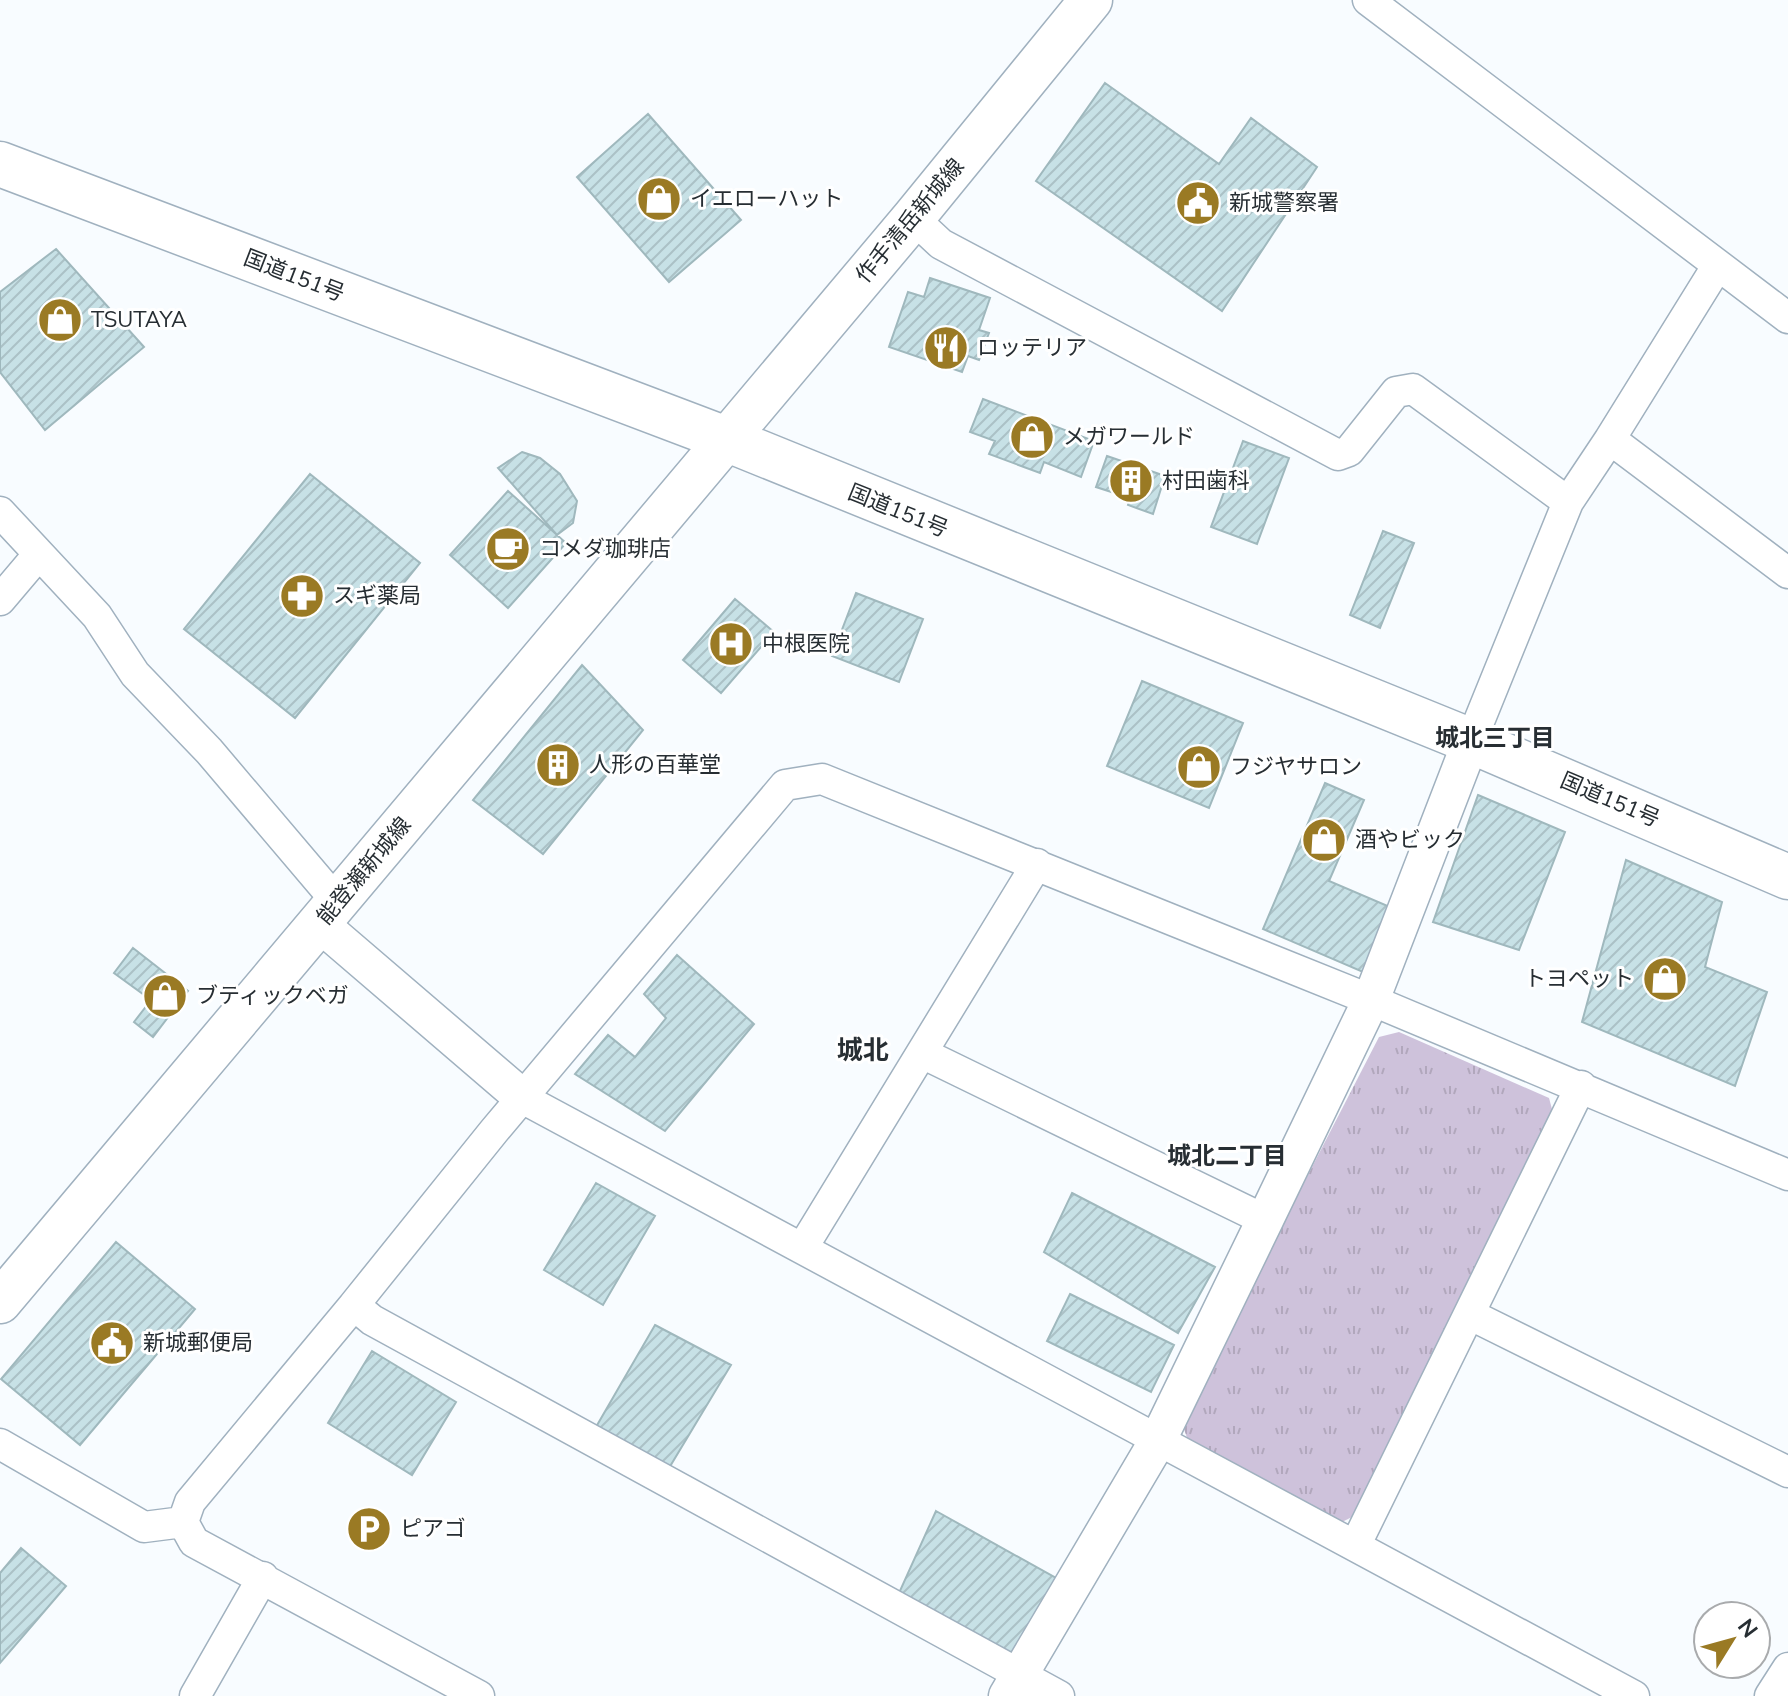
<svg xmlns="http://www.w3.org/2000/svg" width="1788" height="1696" font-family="'Nunito Sans','Noto Sans JP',sans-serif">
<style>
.grass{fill:url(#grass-tufts)}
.building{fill:url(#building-hatch);stroke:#9fb8bd;stroke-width:2}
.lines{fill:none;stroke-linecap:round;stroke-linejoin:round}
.minor-casing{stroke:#a0b1bf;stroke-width:33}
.tertiary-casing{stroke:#a0b1bf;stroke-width:39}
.secondary-casing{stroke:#a0b1bf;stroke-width:45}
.trunk-casing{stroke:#a0b1bf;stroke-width:47}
.minor{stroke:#fff;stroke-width:30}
.tertiary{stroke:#fff;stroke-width:36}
.secondary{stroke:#fff;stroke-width:42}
.trunk{stroke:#fff;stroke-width:44}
.labels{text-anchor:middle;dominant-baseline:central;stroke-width:6;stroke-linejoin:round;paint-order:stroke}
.poi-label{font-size:22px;fill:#272e33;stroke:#fff;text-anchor:start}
.street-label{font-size:22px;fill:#272e33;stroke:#fff}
.neighbourhood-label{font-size:24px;font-weight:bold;fill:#272e33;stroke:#fff}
.quarter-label{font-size:26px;font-weight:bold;fill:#272e33;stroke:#fff}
</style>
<defs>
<pattern id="grass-tufts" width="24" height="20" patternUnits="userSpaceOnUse" patternTransform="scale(2)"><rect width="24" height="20" fill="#cec2db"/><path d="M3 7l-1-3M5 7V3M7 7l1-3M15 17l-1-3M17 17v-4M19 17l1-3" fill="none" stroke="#b1a7bc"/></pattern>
<pattern id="building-hatch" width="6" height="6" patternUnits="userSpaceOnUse" patternTransform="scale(2)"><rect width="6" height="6" fill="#c7e1e6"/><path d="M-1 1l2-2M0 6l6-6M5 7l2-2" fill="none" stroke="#abc1c6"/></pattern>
</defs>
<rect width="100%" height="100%" fill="#f8fcff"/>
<path class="grass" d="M1399,1032L1549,1098L1553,1113L1356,1515L1336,1525L1190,1446L1181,1421L1379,1037Z"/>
<path class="building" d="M1105,83L1219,164L1251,118L1317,167L1222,311L1036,181Z
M648,114L741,220L669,282L577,177Z
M56,249L144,347L45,430L0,372V292Z
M930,278L990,298L979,330L989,333L979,360L968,356L962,372L889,347L908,292L924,297Z
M983,399L1094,441L1081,477L1044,462L1040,473L989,454L995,441L970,432Z
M1243,441L1289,458L1257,544L1211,527Z
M522,452L540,458L560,474L577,501L573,523L557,535L498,468Z
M1107,456L1165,476L1153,514L1128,505L1130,498L1096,487Z
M310,474L420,563L295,718L184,629Z
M508,491L566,543L508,608L450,555Z
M1383,531L1414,543L1380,628L1350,615Z
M856,593L923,619L899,682L832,656Z
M735,599L774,632L721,693L683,660Z
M582,665L643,730L543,854L473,800Z
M1142,681L1243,723L1209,808L1107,766Z
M1325,783L1364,800L1329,881L1390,907L1363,972L1263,929Z
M1478,795L1565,832L1519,950L1433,922Z
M1626,860L1722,902L1705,967L1767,992L1735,1086L1582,1022Z
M133,948L188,991L153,1037L134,1022L151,1000L114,973Z
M677,955L754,1024L665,1131L575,1074L608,1035L635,1057L666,1018L644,994Z
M596,1183L655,1216L603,1305L544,1270Z
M1072,1193L1215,1267L1178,1333L1044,1252Z
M116,1242L195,1309L80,1445L1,1379Z
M1070,1294L1174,1345L1151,1392L1047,1341Z
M655,1325L731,1365L666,1473L596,1427Z
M372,1351L456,1402L412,1475L328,1423Z
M936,1511L1056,1578L1016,1661L899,1593Z
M21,1548L66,1586L0,1663V1573Z"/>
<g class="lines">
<g class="minor-casing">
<path id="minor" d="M1368,0L1788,318
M913,218L941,244L1338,455L1349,451L1396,392L1413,389L1568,502L1610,439L1788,573
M1610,439L1718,265
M0,512L97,616L135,674L209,751L338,903
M0,600L39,554
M1471,741L1568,502
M924,1054L1265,1220
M524,1099L1634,1696
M803,1247L1037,864
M354,1305L190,1502L183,1522L194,1542L479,1696
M1471,1315L1788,1472
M0,1444L144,1527L183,1522
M1355,1546L1581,1086
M195,1696L263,1577
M1059,1696L372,1320L354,1305L494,1131L785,785L822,779L1371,1000L1788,1175
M1770,1696L1788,1668"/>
</g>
<g class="tertiary-casing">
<path id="tertiary" d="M320,924L524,1099
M1007,1696L1157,1442L1265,1220L1371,1000L1471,741"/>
</g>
<g class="secondary-casing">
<path id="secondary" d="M0,1302L913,218L1091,0"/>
</g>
<g class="trunk-casing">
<path id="trunk" d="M0,164L726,439L1471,741L1788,877"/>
</g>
<use href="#minor" class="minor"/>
<use href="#tertiary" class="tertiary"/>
<use href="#secondary" class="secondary"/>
<use href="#trunk" class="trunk"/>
</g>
<defs>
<g id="shop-disc" transform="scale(2.3)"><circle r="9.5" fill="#9a7a24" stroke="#fff"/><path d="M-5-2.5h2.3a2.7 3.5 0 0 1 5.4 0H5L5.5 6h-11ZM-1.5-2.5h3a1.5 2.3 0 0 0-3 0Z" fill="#fff"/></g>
<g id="civic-disc" transform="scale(2.3)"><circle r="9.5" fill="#9a7a24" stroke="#fff"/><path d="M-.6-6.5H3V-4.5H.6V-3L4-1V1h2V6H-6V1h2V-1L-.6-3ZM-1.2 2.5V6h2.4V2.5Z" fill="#fff"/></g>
<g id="restaurant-disc" transform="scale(2.3)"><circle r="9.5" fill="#9a7a24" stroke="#fff"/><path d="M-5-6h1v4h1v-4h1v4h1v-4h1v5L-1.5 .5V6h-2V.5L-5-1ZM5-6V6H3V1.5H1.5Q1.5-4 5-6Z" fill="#fff"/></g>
<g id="building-disc" transform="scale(2.3)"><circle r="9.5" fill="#9a7a24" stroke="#fff"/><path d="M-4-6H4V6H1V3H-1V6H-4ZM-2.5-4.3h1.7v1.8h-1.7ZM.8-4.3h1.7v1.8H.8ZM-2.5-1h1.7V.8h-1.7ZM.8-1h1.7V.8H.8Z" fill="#fff"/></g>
<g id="cafe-disc" transform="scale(2.3)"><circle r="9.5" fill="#9a7a24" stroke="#fff"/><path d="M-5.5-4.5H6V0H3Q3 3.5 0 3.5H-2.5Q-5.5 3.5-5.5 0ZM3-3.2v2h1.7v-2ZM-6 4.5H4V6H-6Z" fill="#fff"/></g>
<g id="pharmacy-disc" transform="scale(2.3)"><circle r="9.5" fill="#9a7a24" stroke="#fff"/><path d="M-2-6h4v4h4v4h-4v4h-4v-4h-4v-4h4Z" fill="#fff"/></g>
<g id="hospital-disc" transform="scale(2.3)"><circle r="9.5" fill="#9a7a24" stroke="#fff"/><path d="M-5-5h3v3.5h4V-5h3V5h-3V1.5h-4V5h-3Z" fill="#fff"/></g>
<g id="parking-disc" transform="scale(2.3)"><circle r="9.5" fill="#9a7a24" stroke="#fff"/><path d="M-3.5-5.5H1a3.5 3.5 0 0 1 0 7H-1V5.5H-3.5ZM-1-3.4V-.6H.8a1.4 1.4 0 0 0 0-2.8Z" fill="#fff"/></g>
</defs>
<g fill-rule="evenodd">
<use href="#shop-disc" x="659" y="199"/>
<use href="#civic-disc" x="1198" y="203"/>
<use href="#shop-disc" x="60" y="320"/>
<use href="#restaurant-disc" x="946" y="348"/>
<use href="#shop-disc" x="1032" y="437"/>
<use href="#building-disc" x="1131" y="481"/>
<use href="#cafe-disc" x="508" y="549"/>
<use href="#pharmacy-disc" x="302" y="596"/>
<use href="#hospital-disc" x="731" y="644"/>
<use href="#building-disc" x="558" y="765"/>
<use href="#shop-disc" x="1199" y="767"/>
<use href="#shop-disc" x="1324" y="840"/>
<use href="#shop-disc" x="1665" y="979"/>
<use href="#shop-disc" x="165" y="996"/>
<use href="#civic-disc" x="112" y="1343"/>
<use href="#parking-disc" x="369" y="1529"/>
</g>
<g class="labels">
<g class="poi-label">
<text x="690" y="199">イエローハット</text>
<text x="1229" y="203">新城警察署</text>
<text x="91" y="320">TSUTAYA</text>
<text x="977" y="348">ロッテリア</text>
<text x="1063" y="437">メガワールド</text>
<text x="1162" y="481">村田歯科</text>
<text x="539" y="549">コメダ珈琲店</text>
<text x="333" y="596">スギ薬局</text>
<text x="762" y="644">中根医院</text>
<text x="589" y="765">人形の百華堂</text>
<text x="1230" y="767">フジヤサロン</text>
<text x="1355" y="840">酒やビック</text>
<text x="1634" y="979" text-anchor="end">トヨペット</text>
<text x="196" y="996">ブティックベガ</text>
<text x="143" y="1343">新城郵便局</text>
<text x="400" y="1529">ピアゴ</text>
</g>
<g class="street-label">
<text transform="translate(910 221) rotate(-50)">作手清岳新城線</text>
<text transform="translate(294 276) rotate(21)">国道151号</text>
<text transform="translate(898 511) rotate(22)">国道151号</text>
<text transform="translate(1610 800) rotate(23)">国道151号</text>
<text transform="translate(364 871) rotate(-50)">能登瀬新城線</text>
</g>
<g class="neighbourhood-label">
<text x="1495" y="738">城北三丁目</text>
<text x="1227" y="1156">城北二丁目</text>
</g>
<g class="quarter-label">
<text x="863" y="1050">城北</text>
</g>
</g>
<g transform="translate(1732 1640) rotate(53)"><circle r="38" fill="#ffffff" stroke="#a9abad" stroke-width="2"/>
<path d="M0-6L14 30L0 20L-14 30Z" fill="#9a7a24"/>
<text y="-12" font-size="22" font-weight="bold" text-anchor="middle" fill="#272e33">N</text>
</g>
</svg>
